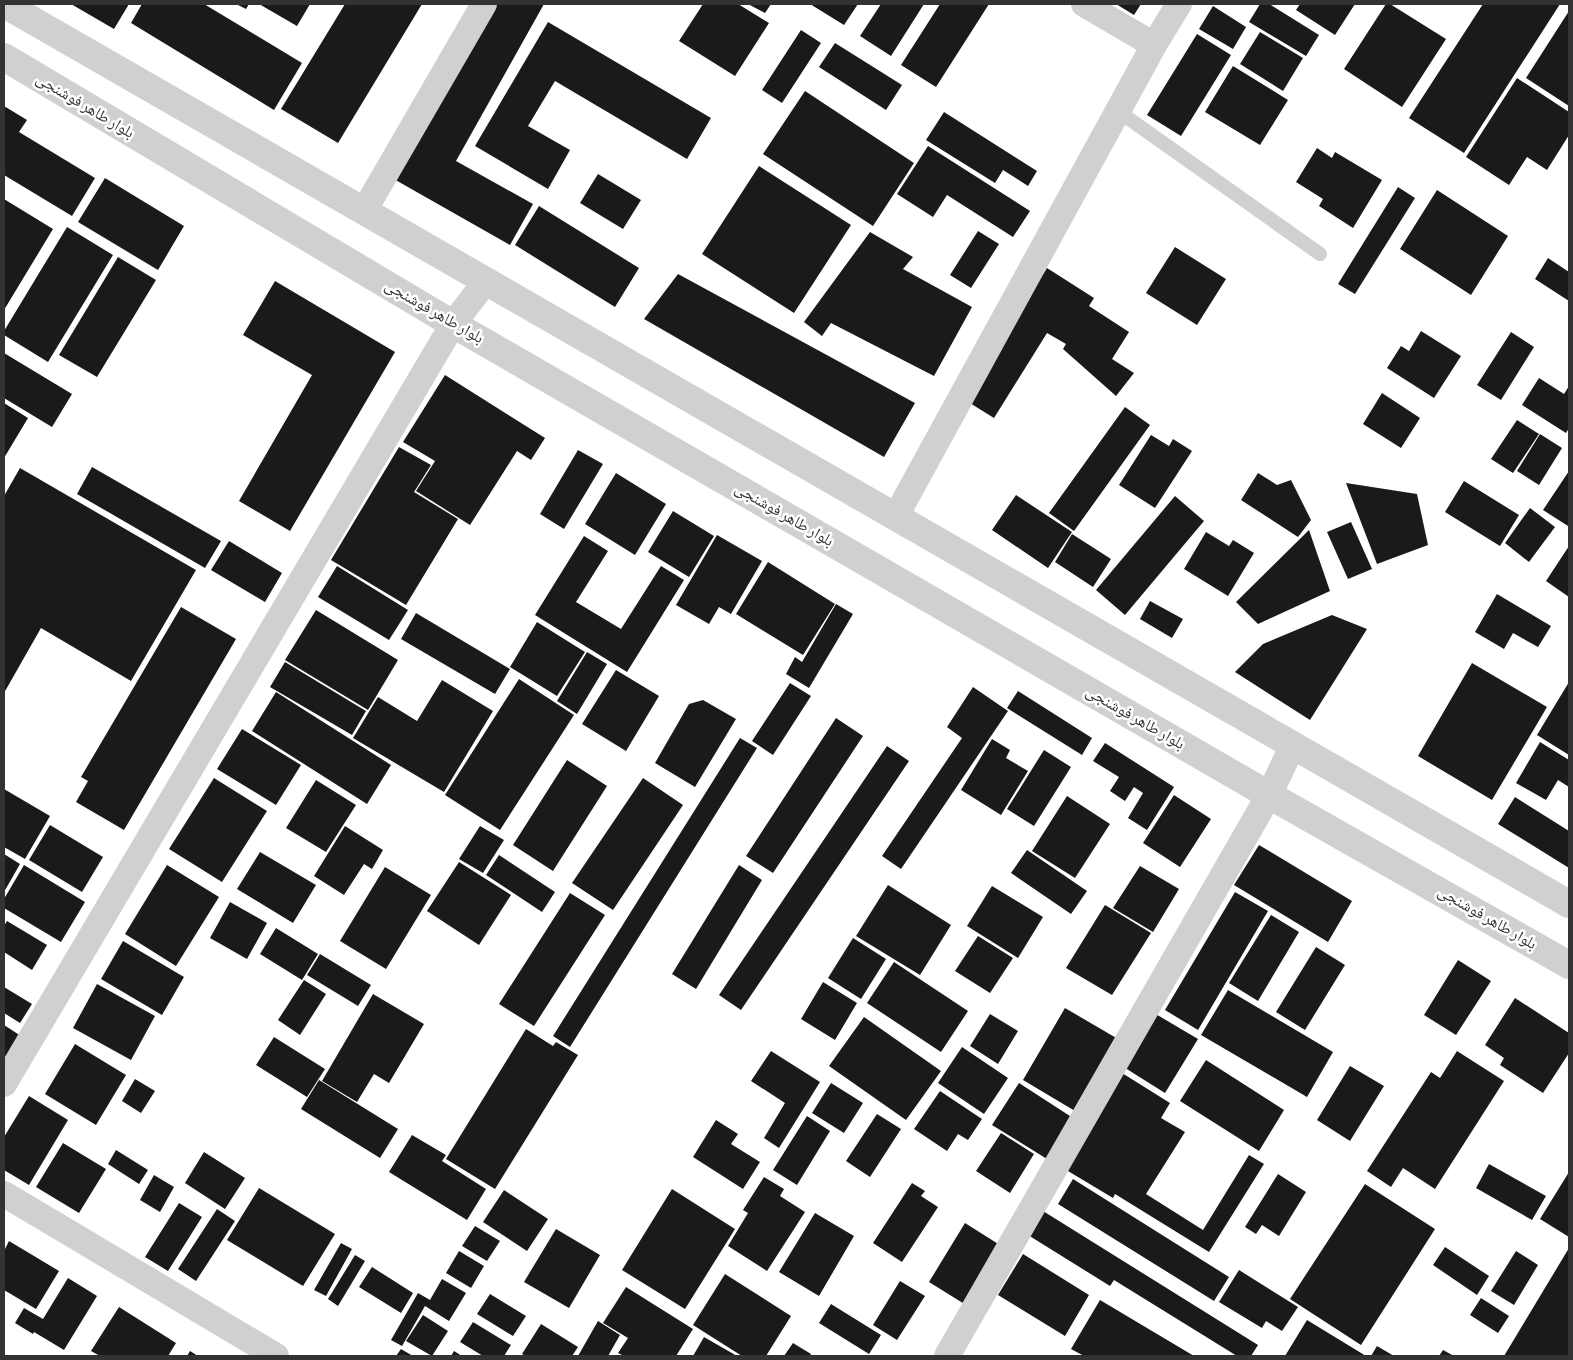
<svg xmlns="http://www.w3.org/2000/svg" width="1573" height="1360" font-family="'Sofia Sans Condensed','Noto Naskh Arabic',sans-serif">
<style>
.building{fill:#1a1a1a}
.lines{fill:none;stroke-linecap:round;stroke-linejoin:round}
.service{stroke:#d0d0d0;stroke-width:14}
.minor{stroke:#d0d0d0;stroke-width:26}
.tertiary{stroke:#d0d0d0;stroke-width:28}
.labels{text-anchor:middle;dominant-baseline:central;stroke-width:5;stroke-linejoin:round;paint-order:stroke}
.street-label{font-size:16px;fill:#333;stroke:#fff}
</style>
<rect width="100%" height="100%" fill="#fff"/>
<path class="building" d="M71,4H129L114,29Z
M142,4H204L302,63L274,110L131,23Z
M236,4H249L246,9Z
M259,4H310L297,26Z
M345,4H422L338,143L281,109Z
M490,4H544L456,161L533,204L510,245L392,178Z
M703,4H738L769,23L735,76L679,41Z
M748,4H771L765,13Z
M810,4H858L844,25Z
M881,4H924L891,56L860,36Z
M940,4H989L936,87L901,65Z
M1116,4H1141L1134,15Z
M1260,4H1269L1319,35L1306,56L1249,22Z
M1300,4H1355L1335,35L1296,10Z
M1386,4H1390L1446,39L1402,107L1344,69Z
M1483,4H1560L1464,153L1409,118Z
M1213,6L1246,27L1233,49L1199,29Z
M1569,11V106L1526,78Z
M548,22L711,118L687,159L555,81L528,126L570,150L548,189L475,146Z
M801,30L821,43L782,103L762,90Z
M1260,32L1303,58L1283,91L1240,64Z
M1197,34L1231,55L1181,136L1147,115Z
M835,43L902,85L886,110L819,67Z
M1233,66L1288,100L1260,145L1205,112Z
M1517,78L1569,112V135L1547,170L1527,157L1509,185L1466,157Z
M805,91L914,163L873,226L763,154Z
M4,106L27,120L19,132L95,178L72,216L4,175Z
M944,112L1037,171L1028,186L1003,170L995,183L926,140Z
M928,146L1030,211L1013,237L947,195L933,217L897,194Z
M1317,148L1332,158L1335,152L1382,180L1353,228L1319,206L1323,199L1296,182Z
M759,166L851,225L794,313L702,254Z
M598,174L641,200L623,229L580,203Z
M105,178L184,226L158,270L78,222Z
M1398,187L1415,198L1355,294L1338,284Z
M1437,190L1508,236L1471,295L1400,249Z
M4,199L53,229L4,310Z
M539,206L639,268L615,307L515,245Z
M67,227L113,255L48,362L4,335V331Z
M978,231L999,244L971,288L950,275Z
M870,232L913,257L903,269L972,307L934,376L831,323L822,336L804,322Z
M1175,247L1226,279L1197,325L1146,293Z
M118,257L156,280L97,377L59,355Z
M1548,258L1569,272V301L1535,279Z
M1047,268L1094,298L1089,306L1129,332L1112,359L1134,373L1116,396L1063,349L1066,344L1047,333L994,418L965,400Z
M678,274L915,403L884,457L644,319Z
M275,281L395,352L290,531L239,501L312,375L243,335Z
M1421,331L1461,356L1434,398L1387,368L1401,346L1409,351Z
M1511,332L1534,347L1501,400L1477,385Z
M4,353L72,394L52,427L4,398Z
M445,375L545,438L531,460L517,451L470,525L416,491L435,461L403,442Z
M1539,378L1564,394L1569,386V428L1566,433L1522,405Z
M1382,393L1420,418L1401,448L1363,424Z
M4,403L28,418L4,458Z
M1125,407L1150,425L1074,531L1049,513Z
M1517,420L1539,434L1513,473L1491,459Z
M1540,434L1562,448L1539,485L1517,471Z
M1151,435L1169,446L1173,439L1192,451L1155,508L1119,485Z
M399,447L431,465L414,492L458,519L406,605L331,560Z
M578,450L603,464L564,529L540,514Z
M92,467L221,541L205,568L77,494Z
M20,468L196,570L131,681L41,628L4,693V496Z
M1569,471V524L1568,526L1543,510Z
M616,473L666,504L635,555L585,524Z
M1258,473L1277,485L1291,480L1311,520L1298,537L1241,500Z
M1464,481L1519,515L1500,546L1445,512Z
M1346,483L1417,494L1428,545L1377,564Z
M1016,495L1072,532L1048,568L992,530Z
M1175,496L1204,521L1125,615L1096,590Z
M1530,508L1555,527L1529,562L1505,543Z
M673,511L714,536L689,577L648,552Z
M1351,522L1372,569L1348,579L1327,532Z
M1309,530L1330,591L1258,624L1236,602Z
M1206,532L1229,546L1233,540L1254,553L1228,596L1184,569Z
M1072,534L1111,559L1093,587L1055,562Z
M717,535L762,561L731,614L719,607L709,624L676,605Z
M584,536L608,551L576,602L621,629L661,566L684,580L627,672L535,615Z
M229,541L282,573L265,602L211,570Z
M1569,546V597L1546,581Z
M768,562L835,604L803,655L736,614Z
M337,566L408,610L389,640L318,597Z
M1497,594L1551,626L1538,647L1513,633L1504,649L1475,632Z
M1150,601L1183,619L1172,638L1140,619Z
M836,604L853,614L809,688L786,674L795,657L802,662Z
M181,607L236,639L124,830L76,802L88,781L81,777Z
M316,610L398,660L368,710L285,660Z
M416,613L510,669L495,694L401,639Z
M1332,615L1367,629L1310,720L1235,672L1263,644Z
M537,622L585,652L557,696L510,667Z
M587,652L607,664L577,714L557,701Z
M285,662L366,711L352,735L270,687Z
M1472,663L1547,707L1492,800L1418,756Z
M616,670L659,696L626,751L582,724Z
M519,679L574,715L500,830L445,795Z
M442,680L493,711L444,792L353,738L378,697L417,721Z
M1569,682V755L1537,735Z
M790,683L811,696L773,755L752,741Z
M973,687L1008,711L901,869L882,856L962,738L947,727Z
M1018,691L1092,738L1082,755L1007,708Z
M276,692L391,765L367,804L252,731Z
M703,700L736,719L695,787L655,763L689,704Z
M836,718L863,736L773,873L746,856Z
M242,729L301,765L276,805L217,769Z
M740,738L757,748L570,1047L553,1036Z
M992,739L1010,750L1006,758L1028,771L1001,815L961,790Z
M1540,742L1569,760V787L1558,780L1546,800L1516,783Z
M1105,743L1174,787L1147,830L1128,818L1143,793L1134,787L1125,801L1110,791L1119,777L1093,761Z
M887,746L909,761L741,1010L719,995Z
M1044,750L1071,767L1034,826L1007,809Z
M567,760L607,786L553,871L513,845Z
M214,778L267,811L222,882L169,849Z
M643,778L683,805L613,910L572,883Z
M316,780L356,805L326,852L286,828Z
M4,789L50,816L25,859L4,847Z
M1174,795L1211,819L1180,867L1143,843Z
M1067,796L1110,824L1075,878L1032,851Z
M1515,797L1569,831V868L1498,824Z
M50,825L103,857L82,892L29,860Z
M345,826L383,850L372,869L364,864L344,895L314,876Z
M480,826L504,840L483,873L459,859Z
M1259,845L1352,901L1328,942L1234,885Z
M1027,850L1087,891L1071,914L1011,873Z
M260,852L316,885L293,923L237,889Z
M4,854L20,864L4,892Z
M499,855L555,892L542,912L486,875Z
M459,862L511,895L479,945L427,911Z
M24,865L85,902L61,942L4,908V899Z
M167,865L219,897L176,966L125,934Z
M739,865L762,880L696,989L672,974Z
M1140,866L1179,889L1153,932L1113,908Z
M385,867L431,895L386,969L340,941Z
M888,885L951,925L920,975L856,936Z
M992,886L1043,917L1018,958L967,926Z
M1235,892L1268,911L1198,1030L1165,1010Z
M570,893L605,915L534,1026L499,1004Z
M230,902L267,923L247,959L210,938Z
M1105,905L1151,933L1112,995L1066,968Z
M1271,915L1299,932L1258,1001L1229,983Z
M7,921L47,945L32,970L4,952V926Z
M276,928L318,954L302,980L260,954Z
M978,936L1013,958L990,993L955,971Z
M853,938L886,959L861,999L828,978Z
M123,941L184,977L162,1015L101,979Z
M1316,947L1345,965L1305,1030L1276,1012Z
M320,954L371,985L358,1006L307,975Z
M1458,960L1491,981L1456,1035L1424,1015Z
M894,962L968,1011L941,1052L867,1003Z
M304,980L326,994L300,1035L278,1020Z
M823,982L857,1003L835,1040L801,1019Z
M97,984L155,1016L131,1060L73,1028Z
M4,987L32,1004L20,1023L4,1013Z
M1228,990L1333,1052L1307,1097L1201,1035Z
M373,994L424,1024L389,1083L374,1074L357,1102L322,1081Z
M1515,998L1569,1033V1053L1543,1093L1500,1065L1504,1058L1485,1045Z
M1065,1008L1118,1039L1075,1111L1023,1080Z
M1154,1013L1198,1039L1165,1093L1122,1066Z
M990,1014L1018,1031L998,1064L970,1046Z
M864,1017L941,1071L906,1120L829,1066Z
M4,1025L21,1036L4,1063Z
M526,1029L553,1046L556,1042L578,1055L495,1189L446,1159Z
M274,1037L325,1069L307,1097L256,1065Z
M75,1044L126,1075L96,1125L45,1094Z
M962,1047L1008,1078L984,1114L938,1083Z
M771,1051L820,1082L779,1148L764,1138L785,1103L751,1081Z
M1457,1051L1504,1081L1435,1189L1403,1168L1391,1187L1367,1171L1431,1072L1440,1078Z
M1206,1060L1284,1110L1259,1151L1180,1101Z
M1350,1066L1384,1086L1350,1141L1317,1120Z
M1122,1073L1170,1103L1161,1118L1185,1132L1146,1194L1203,1230L1249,1155L1264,1164L1209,1252L1115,1194L1113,1198L1063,1168Z
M135,1079L155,1091L141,1113L122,1101Z
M319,1080L398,1129L380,1158L301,1109Z
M831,1083L863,1103L844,1133L812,1113Z
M1019,1083L1073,1118L1047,1159L992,1125Z
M940,1091L982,1119L968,1140L958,1134L947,1151L914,1129Z
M29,1096L68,1120L29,1185L4,1170V1137Z
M877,1114L901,1129L870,1177L846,1161Z
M807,1116L830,1131L797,1185L773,1170Z
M716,1120L738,1134L731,1144L760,1162L743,1189L693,1157Z
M1001,1133L1034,1154L1010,1193L976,1171Z
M412,1135L446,1155L442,1161L486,1189L467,1220L389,1172Z
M63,1143L106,1169L79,1213L36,1187Z
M116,1150L148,1170L139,1184L108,1164Z
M204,1152L245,1178L225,1209L185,1183Z
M1489,1164L1546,1196L1532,1220L1476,1188Z
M1569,1172V1237L1540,1219Z
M1278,1174L1306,1192L1279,1236L1262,1225L1256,1234L1245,1227Z
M154,1175L174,1187L160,1212L140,1200Z
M764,1177L784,1189L780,1196L805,1212L767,1271L728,1246L748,1213L743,1210Z
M1073,1179L1229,1277L1214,1301L1058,1204Z
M912,1183L925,1191L921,1196L938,1207L902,1262L873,1243Z
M1365,1184L1435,1229L1361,1345L1290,1299Z
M259,1188L335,1234L303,1286L227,1240Z
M672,1189L735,1229L685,1309L622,1270Z
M504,1190L548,1219L527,1251L483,1222Z
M179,1203L202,1217L168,1271L145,1257Z
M217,1209L235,1221L196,1281L178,1269Z
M1043,1211L1258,1345L1251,1356H1237L1114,1280L1110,1286L1028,1235Z
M815,1213L854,1236L819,1296L779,1272Z
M965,1223L1003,1247L966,1305L929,1282Z
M475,1226L500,1241L487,1261L462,1246Z
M556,1229L600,1255L569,1308L524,1282Z
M9,1241L59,1271L36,1309L4,1290V1251Z
M341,1243L352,1249L326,1296L314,1290Z
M1445,1247L1489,1276L1477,1295L1433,1265Z
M1569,1248V1356H1504Z
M459,1251L484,1266L471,1288L446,1273Z
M1516,1251L1538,1265L1514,1305L1491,1291Z
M1023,1254L1089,1295L1065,1336L998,1295Z
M355,1255L365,1261L338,1306L328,1299Z
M372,1267L413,1293L401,1313L359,1287Z
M1239,1270L1298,1307L1282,1331L1266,1321L1262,1328L1219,1302Z
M725,1274L791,1316L766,1356H742L693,1325Z
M68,1278L97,1296L64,1350L34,1332L33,1334L15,1323L24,1308L43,1319Z
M442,1279L466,1293L449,1321L425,1306L402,1346L391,1340L418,1293L430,1300Z
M900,1281L925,1296L897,1340L873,1325Z
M626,1287L693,1329L676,1356H624L618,1353L628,1338L603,1323Z
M490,1294L526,1316L513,1336L477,1314Z
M1481,1298L1509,1316L1498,1333L1470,1315Z
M1100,1300L1194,1356H1084L1071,1349Z
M831,1304L881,1335L869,1354L819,1323Z
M119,1307L176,1343L168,1356H100L91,1351Z
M423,1315L448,1331L432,1356L406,1341Z
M1307,1320L1366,1356H1285Z
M598,1321L620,1335L608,1356H578Z
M473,1322L511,1345L504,1356H483L460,1342Z
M541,1324L578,1347L572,1356H526L522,1354Z
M704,1337L737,1356H693Z
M793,1343L811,1354L810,1356H784Z
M1377,1346L1394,1356H1371Z
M401,1349L413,1356H396Z
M1443,1350L1454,1356H1439Z
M190,1351L198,1356H187Z
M454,1351L462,1356H451Z"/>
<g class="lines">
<path class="service" d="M1118,111L1320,254"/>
<path class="minor" d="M1084,4L1154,45
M364,211L484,4
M896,516L1154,45L1179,4
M4,1084L453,324L486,281
M4,1194L276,1356
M947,1356L1269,795L1293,745"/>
<path class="tertiary" d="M4,4L1569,904
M4,57L453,324L1269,795L1569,965"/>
</g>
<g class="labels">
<g class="street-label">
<text transform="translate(85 106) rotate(31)">بلوار طاهر فوشنجی</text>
<text transform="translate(434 312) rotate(30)">بلوار طاهر فوشنجی</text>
<text transform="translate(784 515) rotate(30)">بلوار طاهر فوشنجی</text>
<text transform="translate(1135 718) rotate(30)">بلوار طاهر فوشنجی</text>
<text transform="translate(1487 918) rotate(30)">بلوار طاهر فوشنجی</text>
</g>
</g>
<rect width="1573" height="1360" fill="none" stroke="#333333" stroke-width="10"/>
</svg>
